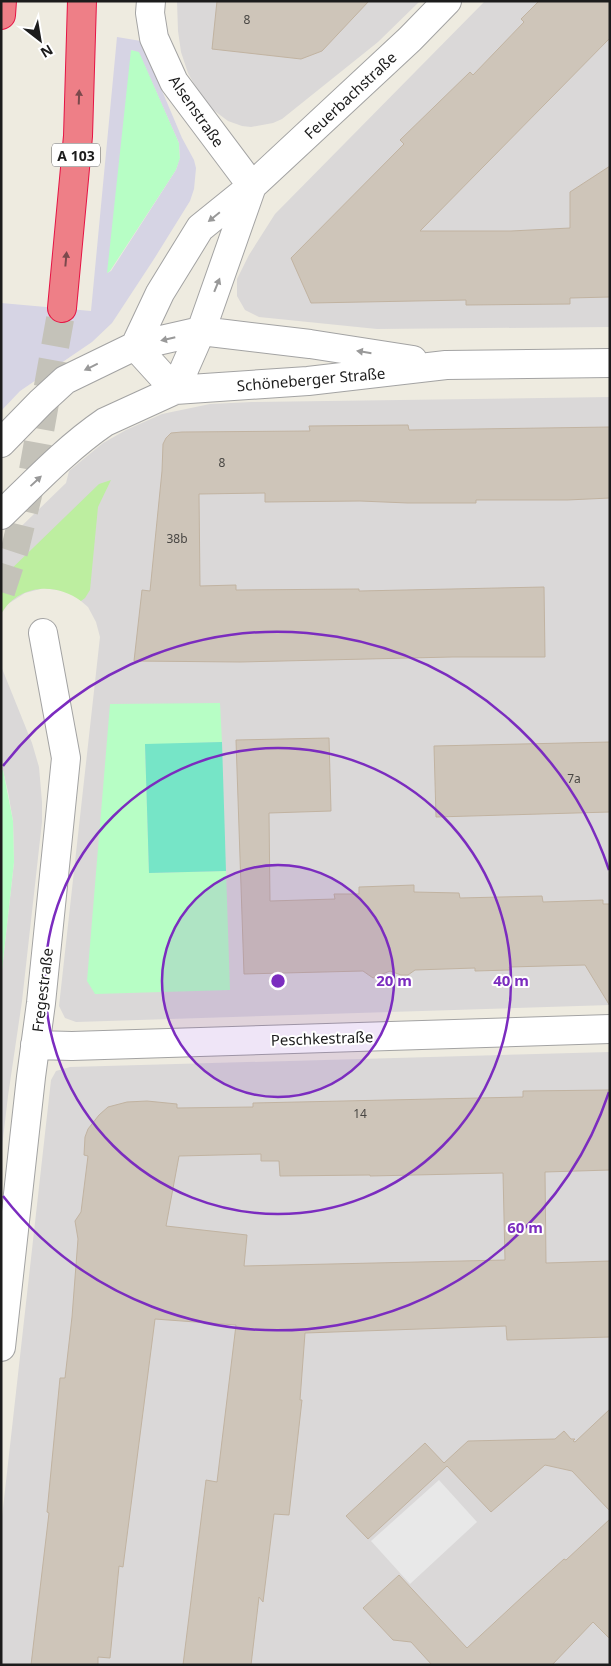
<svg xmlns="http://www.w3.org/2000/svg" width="611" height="1666" font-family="'Noto Sans',sans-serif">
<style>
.residential{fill:#dad8d8}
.grass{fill:#bdeea0}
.park{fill:#b7fec5}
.pitch{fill:#76e5c7}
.parking{fill:#e8e8e8}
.plaza{fill:#d6d4e4;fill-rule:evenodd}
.building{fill:#cec5b9;stroke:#c1b3a1;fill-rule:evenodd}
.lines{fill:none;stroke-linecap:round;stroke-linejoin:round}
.highway-tunnel{stroke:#c4c2b9;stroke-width:28;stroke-dasharray:28 14;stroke-linecap:butt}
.minor-casing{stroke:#a3a3a3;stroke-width:30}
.highway-casing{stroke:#e51444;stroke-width:30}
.minor{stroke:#fff;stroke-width:28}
.highway{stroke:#ee7f87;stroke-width:28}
.oneway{fill:#7a494c}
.oneway2{fill:#999}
.ring{fill:none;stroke:#7b2cbf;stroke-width:2.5}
.labels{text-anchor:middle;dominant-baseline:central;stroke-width:4;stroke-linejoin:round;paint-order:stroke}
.number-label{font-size:12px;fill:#484643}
.shield{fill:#fff;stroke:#606060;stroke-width:1}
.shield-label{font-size:14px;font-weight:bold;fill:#1c1c1c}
.street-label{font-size:15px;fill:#1c1c1c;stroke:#fff}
.centre{fill:#7b2cbf;stroke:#fff;stroke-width:2.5}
.ring-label{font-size:15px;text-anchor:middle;font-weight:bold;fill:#7b2cbf;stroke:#fff;stroke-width:4;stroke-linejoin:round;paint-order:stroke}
</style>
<rect width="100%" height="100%" fill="#eeebe0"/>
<path class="residential" d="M177,1H420L378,42L282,119L273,123L251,127L242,126L228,121L212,109L199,93L188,73L181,52L178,31Z
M485,1H610V327L377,329L259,317L245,310L237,296V279L249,255L275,214Z
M610,397V1005L76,1022L65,1018L59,1006L100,637L96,622L88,607L74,595L64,591L44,588L25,593L8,604L1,614V546L66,483L69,471L103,443L126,430L162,414L210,404L252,402Z
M1,666L32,743L39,767L42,802V822L22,1001L8,1096L1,1156V979L14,862L13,821L8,792L1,762Z
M610,1052V1665H1V1526L51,1080L56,1071L70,1067Z"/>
<path class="grass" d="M111,480L98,507L90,590L85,598L81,601C56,582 18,584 1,614V579L99,484Z"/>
<path class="park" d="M130,50L139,51L179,143L180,159L176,170L110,271L106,274Z
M220,703L222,742L145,745L149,873L226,871L230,990L95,994L87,981L110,704Z
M3,770L13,821L14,862L1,979V771Z"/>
<path class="pitch" d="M222,742L226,871L149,873L145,744Z"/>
<path class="parking" d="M439,1480L477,1522L410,1584L371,1541Z"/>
<path class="plaza" d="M117,37L141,41L182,138L194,160L196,168L194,189L190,201L154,259L112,323L92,342L20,391L1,411V303L91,311ZM131,50L139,52L179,143L180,158L176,170L111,271L107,273Z"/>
<path class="building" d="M217,1H369L322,51L301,59L212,49Z
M539,1H610V38L420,231H511L570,228V192L610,166V297L570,298V304L466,305V300L311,303L291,258L404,144L400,140L470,72L473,75L524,22L521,19Z
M408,425L409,430L610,427V498L567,500H476V503H408L360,501L265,502V493L199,494L200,586L236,585V590L359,589V591L544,587L545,657H452L240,662L134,661L142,590L150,591L162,471L163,444L166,438L171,433L182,432L310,431L309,426Z
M329,738L331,811L269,813L270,901L335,899L334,894H359V887L414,885V892L459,893L460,898L542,896L543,902L603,900V904H610V1006L585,965L509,967L510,970L475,971V968L415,970L408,975H401L390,971L373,978L363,971L244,974L236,740Z
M610,742V812L436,817L434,746Z
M610,1090V1170L545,1172L546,1263L610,1261V1337L507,1340L506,1326L305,1333L300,1400H302L289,1515L274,1514L263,1602L259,1597L251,1665H183L206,1480L217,1482L236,1325L155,1319L123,1567L119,1566L110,1658L98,1657V1665H31L49,1513L47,1512L60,1378H65L72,1317L78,1239L75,1221L81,1212L88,1156L84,1155L85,1137L88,1129L99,1115L108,1107L127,1102L147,1101L177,1104V1108L253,1107V1103L523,1097V1091ZM261,1154V1161H279L280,1176L370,1175V1176L503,1173L505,1260L244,1266L247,1235L166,1226L179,1156Z
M610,1409V1511L572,1471L545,1465L491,1512L447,1466L368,1539L346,1516L425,1443L444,1463L468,1441L555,1439L564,1431L571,1439H575L573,1441L575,1442Z
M610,1519V1639L593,1622L552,1665H432L411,1642L393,1640L363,1608L399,1575L467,1648L522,1597L564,1559L566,1560Z"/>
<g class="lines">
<path class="highway-tunnel" d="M1,592L15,549L30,487L62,308"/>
<g class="minor-casing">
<path id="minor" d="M151,1L150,13L154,38L174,82L252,186
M135,346L160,293L200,228L252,186L410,39L447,1
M135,346L175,390
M175,390L201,331L252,186
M1,443L41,402L65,380L135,346L201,331L310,344L413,360
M1,515C34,483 67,448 105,422L175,390L308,381L446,365L610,363
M35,1045L72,1046L610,1029
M1,1347L31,1077L41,1003L66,758L43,633"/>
</g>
<g class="highway-casing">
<path id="highway" d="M1,15L2,1
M62,308L78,136L82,1"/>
</g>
<use href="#minor" class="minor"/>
<use href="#highway" class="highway"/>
</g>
<defs><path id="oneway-solid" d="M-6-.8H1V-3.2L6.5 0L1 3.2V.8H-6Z" transform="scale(1.25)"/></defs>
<g class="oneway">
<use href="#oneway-solid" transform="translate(79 97) rotate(-88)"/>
<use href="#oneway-solid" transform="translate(66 259) rotate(-85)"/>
</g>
<g class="oneway2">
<use href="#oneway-solid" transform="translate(214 217) rotate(141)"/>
<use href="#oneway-solid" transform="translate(217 285) rotate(-68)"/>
<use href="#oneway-solid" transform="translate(168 339) rotate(167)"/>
<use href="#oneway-solid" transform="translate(364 352) rotate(-171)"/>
<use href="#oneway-solid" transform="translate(91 367) rotate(154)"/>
<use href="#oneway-solid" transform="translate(36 481) rotate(-43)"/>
</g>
<circle cx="278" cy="981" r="116" fill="#7b2cbf" fill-opacity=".12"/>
<g class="ring">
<circle cx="278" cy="981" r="116"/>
<circle cx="278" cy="981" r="233"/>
<path d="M609 1092A349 349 0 0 1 3 1196M3 766A349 349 0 0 1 609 870"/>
</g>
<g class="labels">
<g class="number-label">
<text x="247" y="19">8</text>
<text x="222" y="462">8</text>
<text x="177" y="538">38b</text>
<text x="574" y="778">7a</text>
<text x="360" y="1113">14</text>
</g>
<rect class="shield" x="52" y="143.5" width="48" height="23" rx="4"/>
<g class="shield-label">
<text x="76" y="155">A 103</text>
</g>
<g class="street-label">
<text transform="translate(350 95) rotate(-43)">Feuerbachstraße</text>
<text transform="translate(197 111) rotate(55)">Alsenstraße</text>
<text transform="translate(311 379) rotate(-5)">Schöneberger Straße</text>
<text transform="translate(42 990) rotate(-83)">Fregestraße</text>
<text transform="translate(322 1038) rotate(-2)">Peschkestraße</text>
</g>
</g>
<circle cx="278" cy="981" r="8" class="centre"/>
<g class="ring-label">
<text x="394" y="986">20 m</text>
<text x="511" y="986">40 m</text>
<text x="525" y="1233">60 m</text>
</g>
<rect width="611" height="1666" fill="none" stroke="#1c1c1c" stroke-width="5"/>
<g transform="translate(40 40) rotate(149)" stroke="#ffffff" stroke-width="4" paint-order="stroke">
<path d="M0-4L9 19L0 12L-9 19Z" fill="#1c1c1c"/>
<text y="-8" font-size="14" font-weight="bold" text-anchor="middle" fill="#1c1c1c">N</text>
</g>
</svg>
